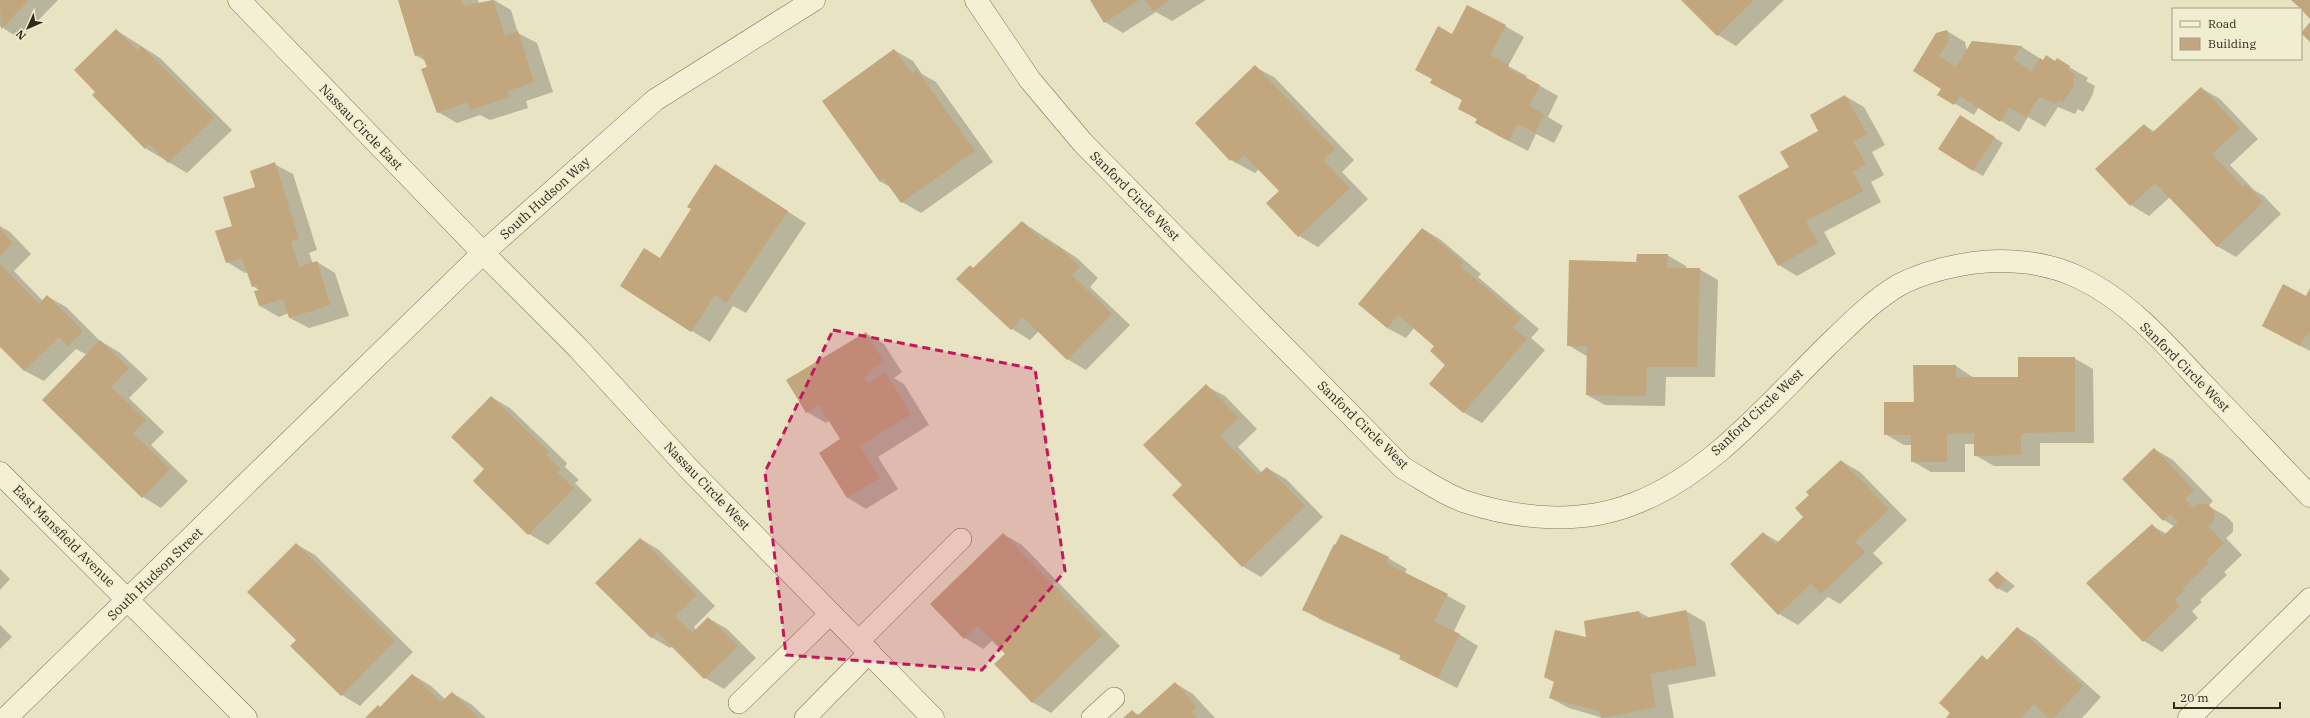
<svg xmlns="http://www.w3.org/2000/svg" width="2310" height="718" font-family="'IBM Plex Serif',serif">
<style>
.shadow{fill:#0003}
.building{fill:#c1a67e}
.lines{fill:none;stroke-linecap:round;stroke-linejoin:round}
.service-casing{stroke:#7f755c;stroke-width:22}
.minor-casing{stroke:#7f755c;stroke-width:23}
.service{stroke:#f4f0d5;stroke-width:21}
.minor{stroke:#f4f0d5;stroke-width:22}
.marked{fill:#c2185b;fill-opacity:0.2;stroke:#c2185b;stroke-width:3;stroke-dasharray:8 5;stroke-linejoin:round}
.labels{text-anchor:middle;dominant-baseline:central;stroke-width:3.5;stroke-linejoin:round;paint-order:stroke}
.street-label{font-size:13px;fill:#312b1e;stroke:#f0edd1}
</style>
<rect width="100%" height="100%" fill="#e7e3c3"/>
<path class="shadow" d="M0,0H58L20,39L0,26Z
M399,0H478L479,3L494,0L511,10L518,33L537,43L553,92L526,101L528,108L490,120L480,115L457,123L438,112L426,61L415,55Z
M1091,0H1206L1172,21L1156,12L1123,33L1105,22Z
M1682,0H1784L1736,46L1718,35Z
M1505,26L1524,37L1508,66L1527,76L1526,78L1558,96L1548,117L1563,126L1554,143L1536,134L1528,151L1495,134L1478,120L1463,100L1431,83L1433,79L1416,70L1452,35Z
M116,30L160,58L232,130L187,173L145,148L96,92Z
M1947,31L1965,42L1967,51L1973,42L2022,47L2044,61L2055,62L2057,60L2088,78L2086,81L2095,86L2092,96L2083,112L2078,109L2075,114L2058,107L2045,127L2028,117L2019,132L1979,107L1974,115L1939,94L1943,88L1914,71Z
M894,50L913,61L922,74L936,82L993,162L921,213L902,202L892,188L881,182Z
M1255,67L1274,77L1354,160L1342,172L1368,199L1318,247L1299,236L1267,203L1280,191L1259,169L1255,173L1231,160Z
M2201,88L2220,99L2258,139L2230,165L2254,190L2264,196L2281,214L2236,257L2217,246L2170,197L2149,216L2131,205L2144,125L2155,132Z
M1845,96L1864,107L1885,145L1872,152L1884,175L1871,182L1881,202L1824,232L1836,254L1797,276L1779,265L1791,168Z
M1970,122L2003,143L1983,176L1973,170Z
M274,164L293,174L317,250L309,253L313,264L317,262L335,273L349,316L309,328L290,318L289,313L279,317L260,306L255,292L260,291L253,286L248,272L245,273L227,262L233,227L256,187Z
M715,166L806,223L746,313L733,306L710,342L692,331L661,259L693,209Z
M1022,222L1077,258L1098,278L1090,287L1130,325L1086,370L1067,359L1039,331L1030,340L1012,329L970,266L974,268Z
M0,226L10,232L31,254L14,271L43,301L47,296L66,307L100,341L119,352L148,379L129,398L164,432L151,445L188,481L161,508L143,497L87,355L76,349L44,381L25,371L0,345Z
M1423,229L1441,240L1481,274L1478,277L1539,329L1531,338L1545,350L1482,423L1463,412L1447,365L1435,346L1414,328L1406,338L1387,328Z
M1667,255L1686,266V269H1699L1718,280L1715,377H1666L1665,406L1605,405L1587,395L1588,357L1568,345Z
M2310,290V351L2282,336Z
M866,333L884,344L902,372L894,378L904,384L929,425L878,457L898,489L866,509L848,498L820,453L842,440L830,420L826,423L807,412Z
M2074,358L2093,369L2094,443H2040V466H1994L1975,455V444H1965V472H1931L1912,461V445H1904L1885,434L1915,403L1956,366L1974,378H2019Z
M1206,386L1225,396L1257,429L1238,447L1262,473L1267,468L1286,479L1323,517L1261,577L1242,566Z
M491,397L510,408L567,463L565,467L579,480L575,483L592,500L548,545L529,534L474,481L486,469Z
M2154,449L2173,460L2213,501L2208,506L2226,516L2233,523V532L2226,538L2242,555L2224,572L2227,575L2200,600L2202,602L2192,611L2198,618L2162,652L2144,641L2152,526L2167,534L2175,527L2164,520Z
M1841,461L1860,472L1907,520L1873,553L1883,563L1840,604L1828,597L1798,625L1779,614L1731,564L1763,533L1779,542L1805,517L1810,495Z
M1003,534L1022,545L1120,646L1051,713L1032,702L1006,654L993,640L983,649L965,638Z
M641,539L659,550L715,606L694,627L696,630L708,618L727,629L756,658L724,689L705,678L673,646L670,648L651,637Z
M296,544L315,555L413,652L360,706L342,695L297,640Z
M1388,558L1407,569L1405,573L1466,606L1454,631L1478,646L1457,688L1419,669L1400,658L1401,656L1321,620L1303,609Z
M0,569L10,579L0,590Z
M1998,573L2015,586L2007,593L1997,588Z
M1686,611L1705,622L1716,676L1668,685L1674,718H1603L1569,708L1550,698L1588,639L1639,612L1650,618Z
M0,625L12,637L0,649Z
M2017,628L2036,639L2101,697L2082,718H1947L1982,656L1988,660Z
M413,675L431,686L446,700L452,693L471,704L486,718H367L380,708Z
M1175,683L1193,694L1215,718H1124L1132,711L1139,715Z"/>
<path class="building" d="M0,0H29L1,29Z
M398,0H462L464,6L493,0L505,36L518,31L534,82L507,91L510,97L470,110L468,102L437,113L421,69L427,67L422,54L415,56Z
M1090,0H1139L1104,23Z
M1145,0H1170L1153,11Z
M1681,0H1754L1717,36Z
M2291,0H2310V19L2301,9Z
M1467,5L1506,25L1490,55L1509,65L1507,68L1540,85L1529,106L1544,114L1535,133L1517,124L1509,141L1475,123L1477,119L1458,109L1462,100L1430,83L1432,79L1415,70L1438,26L1452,34Z
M2310,22V42L2301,33Z
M116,29L137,50L141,46L214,118L168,163L149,144L145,149L92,95L95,92L74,70Z
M1947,30L1949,41L1939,56L1956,67L1972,41L2022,46L2013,59L2031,71L2040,58L2043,60L2046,55L2055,61L2057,58L2070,66L2068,70L2076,75L2073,80L2074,85L2063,102L2059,99L2056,104L2039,97L2026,117L2009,107L2000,122L1960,96L1954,105L1937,95L1941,89L1913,71L1936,33Z
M894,49L912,74L917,70L975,151L901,203L884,179L880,182L822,101Z
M1255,65L1335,149L1323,160L1350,188L1298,237L1266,203L1279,191L1244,155L1236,163L1232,159L1230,161L1195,123Z
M2201,87L2240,128L2212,154L2243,187L2246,184L2263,202L2217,247L2155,183L2130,206L2095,169L2144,124L2152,133Z
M1845,95L1867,134L1853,142L1866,164L1853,172L1863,191L1806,221L1818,243L1778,266L1738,196L1789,167L1780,152L1818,131L1810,115Z
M1960,115L1995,137L1973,171L1938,149Z
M275,162L299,239L291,242L299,267L317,261L330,305L289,318L283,299L259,306L254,291L259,290L257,285L252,287L242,258L226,263L215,231L232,226L223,197L255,187L250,171Z
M715,164L788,211L726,303L715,295L691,332L620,286L644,248L660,258L691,209L687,207Z
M1022,221L1043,241L1046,238L1056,248L1058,246L1080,267L1072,275L1112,314L1067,360L1023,317L1011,330L956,279L970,265L973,268Z
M1422,228L1463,262L1460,266L1521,318L1513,327L1527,339L1463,413L1429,384L1445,365L1430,351L1434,346L1398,315L1387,328L1358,304Z
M0,229L13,243L0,256Z
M1637,254H1668L1667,268H1700L1697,367H1647L1646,396L1586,395L1587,346H1567L1569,260L1636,262Z
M0,264L39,304L47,295L83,331L68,346L59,337L24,371L0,347Z
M2283,284L2306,296L2310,288V337L2307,333L2300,346L2262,326Z
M866,332L884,362L868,372L869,374L864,378L868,383L885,372L911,414L860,446L880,478L847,498L819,453L840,439L819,405L806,413L786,380Z
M100,340L129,368L111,387L146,420L133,433L170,469L142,498L42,400Z
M2018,357H2075V432L2021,433V455L1974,456V433L1947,434V462H1911V435H1884V402H1914L1913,365H1956V377H2018Z
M1206,384L1239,418L1220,436L1258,475L1267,467L1305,506L1242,567L1172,495L1182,485L1143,445Z
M491,396L549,452L546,455L561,469L557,472L574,488L528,535L473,481L484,469L451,437Z
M2154,448L2194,490L2185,499L2193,508L2197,504H2208L2214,511V521L2208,526L2224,543L2206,561L2209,563L2182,589L2184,591L2174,600L2180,606L2143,642L2086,583L2152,524L2163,536L2178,522L2170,514L2163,521L2122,479Z
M1841,460L1889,509L1855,542L1865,552L1821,594L1811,584L1778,615L1730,564L1763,532L1775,545L1803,517L1795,508L1809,495L1806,492Z
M1003,533L1102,635L1032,703L994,664L1005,654L978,626L964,639L930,604Z
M1341,534L1389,557L1386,563L1448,594L1434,622L1460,634L1438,678L1399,659L1401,655L1302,610L1334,544L1335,545Z
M640,538L697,595L675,616L692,633L708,617L738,646L704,679L657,632L651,638L595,583Z
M296,543L395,641L341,696L290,646L296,640L247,592Z
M1997,571L2006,580L1997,589L1988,580Z
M1686,610L1697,665L1650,674L1656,707L1601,718L1600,711L1549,698L1554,682L1544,677L1555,630L1586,637L1584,621L1639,611L1641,619Z
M2017,627L2083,686L2054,718H2049L2034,704L2021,718H1946L1950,713L1939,703L1982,655L1987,660Z
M412,674L441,702L452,692L479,718H365L378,705L380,707Z
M1175,682L1197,707L1191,712L1197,718H1123L1132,710L1137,716Z"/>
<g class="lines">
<g class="service-casing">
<path id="service" d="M859,641L961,539
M739,703L831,613
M805,718L870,652
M1092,718L1114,698"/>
</g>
<g class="minor-casing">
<path id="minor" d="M239,0L483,253L578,348L689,469L933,718
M976,0L1030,80L1083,143L1403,468C1423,479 1444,495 1466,502C1519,519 1580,525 1633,504C1709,476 1771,401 1828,345C1850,324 1872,301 1899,285C1922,273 1946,267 1972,263C2007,258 2047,262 2080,278C2127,300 2165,343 2200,381C2237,419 2273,458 2310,496
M0,473L246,718
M6,718L483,253L655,100L814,0
M2189,718L2310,599"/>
</g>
<use href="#service" class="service"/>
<use href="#minor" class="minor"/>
</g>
<path class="marked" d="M833,330L1035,369L1065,571L982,670L786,655L765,472Z"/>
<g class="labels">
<g class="street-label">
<text transform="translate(361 127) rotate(46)">Nassau Circle East</text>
<text transform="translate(1135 196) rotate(45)">Sanford Circle West</text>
<text transform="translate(545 198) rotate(-42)">South Hudson Way</text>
<text transform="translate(2185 367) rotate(45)">Sanford Circle West</text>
<text transform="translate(1757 412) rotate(-43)">Sanford Circle West</text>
<text transform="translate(1363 425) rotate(44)">Sanford Circle West</text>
<text transform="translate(707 486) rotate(46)">Nassau Circle West</text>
<text transform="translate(64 536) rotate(45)">East Mansfield Avenue</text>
<text transform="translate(155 574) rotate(-44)">South Hudson Street</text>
</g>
</g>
<rect x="2172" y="8" width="130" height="52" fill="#f0edd1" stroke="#a49f89"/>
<rect x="2180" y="21" width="20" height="6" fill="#f4f0d5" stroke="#a49f89"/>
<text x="2208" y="28" font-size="12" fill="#312b1e">Road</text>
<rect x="2180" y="38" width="20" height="12" fill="#c1a67e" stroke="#a49f89"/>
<text x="2208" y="48" font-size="12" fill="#312b1e">Building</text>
<g transform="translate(28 28) rotate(225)" stroke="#f0edd1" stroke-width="3" paint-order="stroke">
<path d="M0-3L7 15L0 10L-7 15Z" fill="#312b1e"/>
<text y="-6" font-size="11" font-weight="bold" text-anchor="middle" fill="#312b1e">N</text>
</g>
<path d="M2174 702v6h106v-6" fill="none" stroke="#312b1e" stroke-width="2"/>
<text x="2180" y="702" font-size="12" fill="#312b1e" stroke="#f0edd1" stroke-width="3" paint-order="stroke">20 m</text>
</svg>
